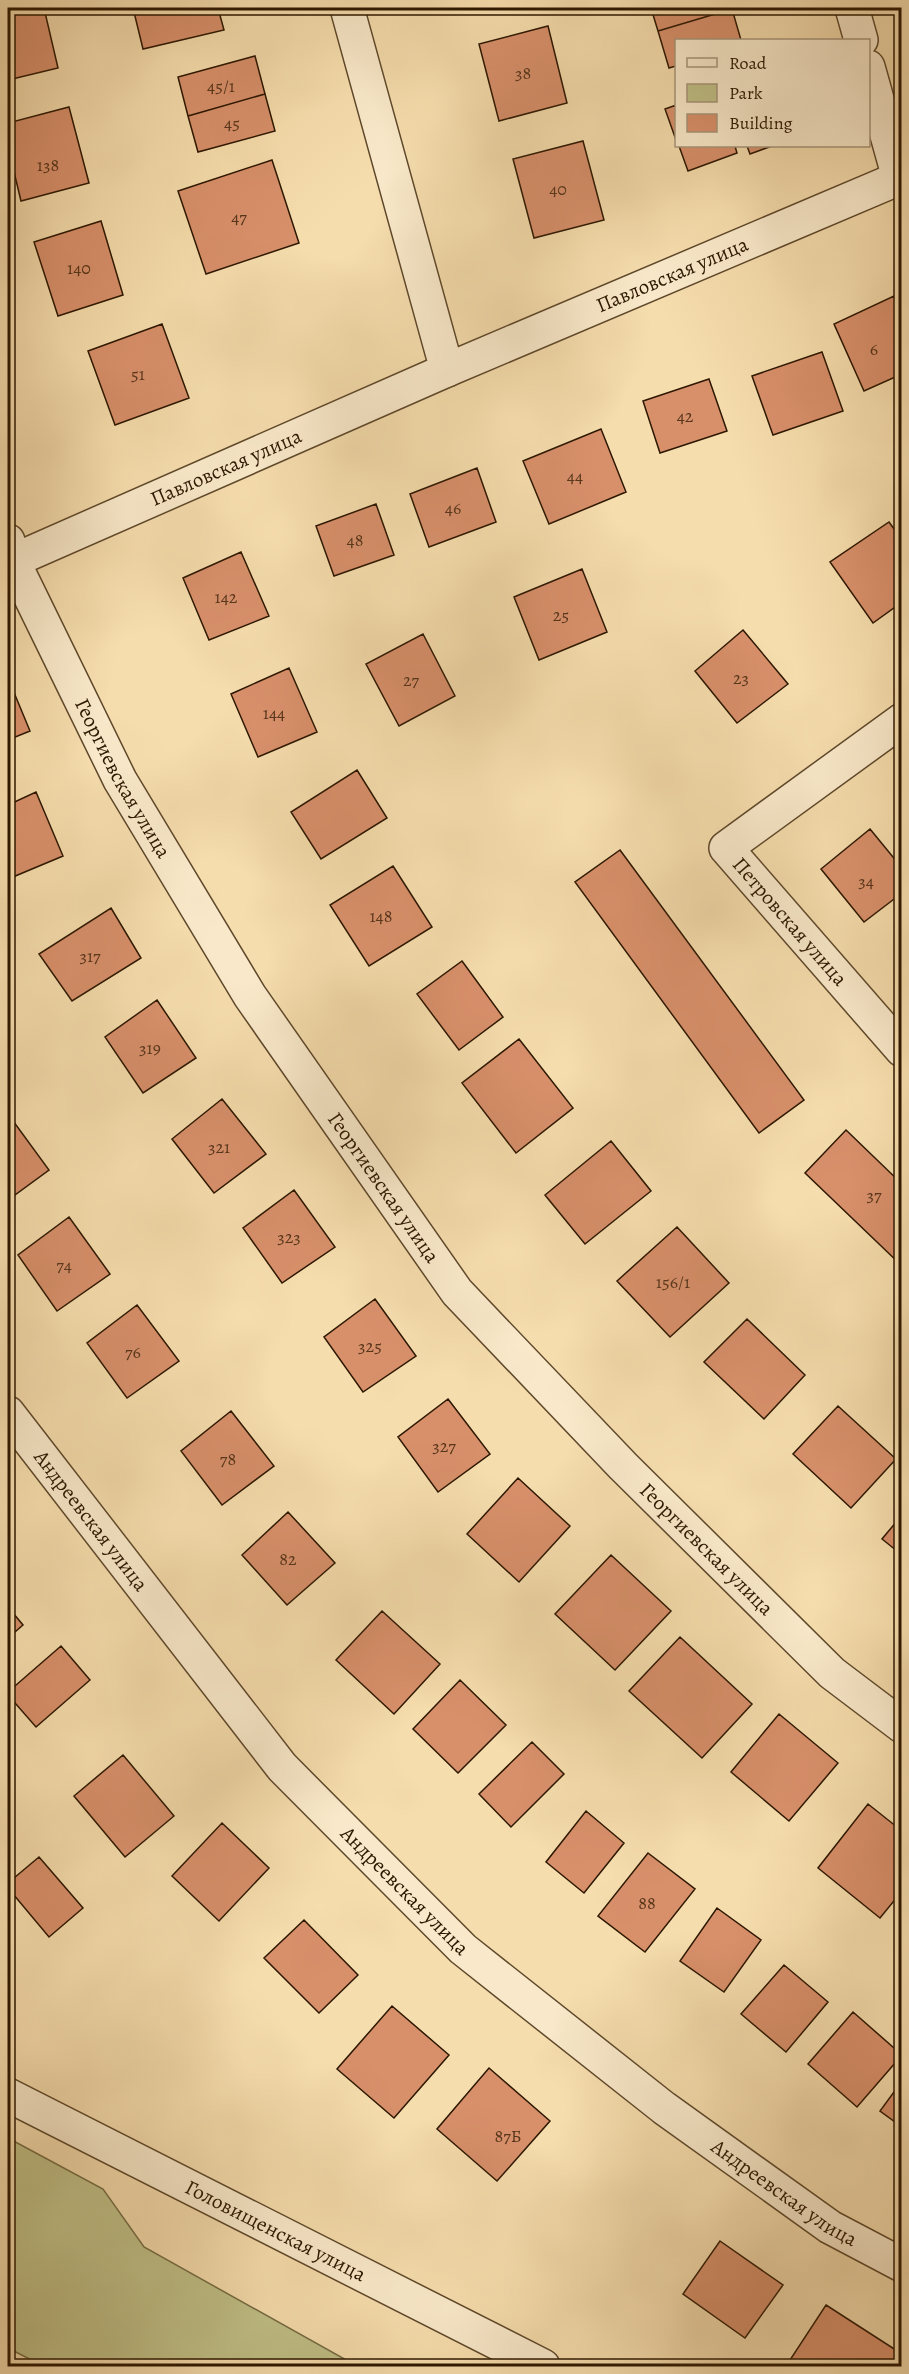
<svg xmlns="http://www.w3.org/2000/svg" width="909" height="2374" font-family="Alegreya,serif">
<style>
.green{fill:#c0c087;stroke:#766c44;stroke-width:1.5}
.building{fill:#d8906b;stroke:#2c1700;stroke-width:1.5}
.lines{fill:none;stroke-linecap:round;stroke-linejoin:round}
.minor-casing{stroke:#5e482b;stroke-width:36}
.minor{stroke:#f9e9ca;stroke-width:33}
.labels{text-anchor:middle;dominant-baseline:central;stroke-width:6;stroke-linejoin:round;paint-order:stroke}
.number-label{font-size:18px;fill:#57351b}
.street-label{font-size:21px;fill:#2c1700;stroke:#f9e9ca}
</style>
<rect width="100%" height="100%" fill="#f6ddad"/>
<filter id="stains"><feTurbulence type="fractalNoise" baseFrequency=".00333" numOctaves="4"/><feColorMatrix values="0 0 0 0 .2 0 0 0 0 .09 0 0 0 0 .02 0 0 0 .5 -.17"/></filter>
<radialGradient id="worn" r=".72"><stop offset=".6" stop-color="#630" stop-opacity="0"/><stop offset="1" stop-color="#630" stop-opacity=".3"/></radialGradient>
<path class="green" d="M8,2138L103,2189L144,2247L357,2366H43L8,2348Z"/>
<path class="building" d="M8,8H44L58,68L8,80Z
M133,8H218L224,30L143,49Z
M651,8H731L732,9L658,31Z
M732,9L741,40H676V66L669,68L658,31Z
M548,26L567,103L499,121L479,44Z
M255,56L265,94L188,116L178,77Z
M265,94L275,131L198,152L188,116Z
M676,105V140L665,109Z
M69,107L89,183L21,201L8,147V123Z
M583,141L604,220L534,238L513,159Z
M679,146H735L737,153L688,171Z
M747,146H772L750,154Z
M272,160L299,243L206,274L178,191Z
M101,221L123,295L58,316L34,242Z
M894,296L902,313V374L864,391L834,324Z
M162,324L189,398L115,425L88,351Z
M822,352L843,411L773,435L752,376Z
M709,379L727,431L660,453L643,401Z
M601,429L626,492L549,524L523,461Z
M477,468L496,522L429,547L410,494Z
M376,504L394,555L334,576L316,526Z
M889,522L902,540V602L873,623L830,562Z
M241,552L269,616L209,640L183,578Z
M582,569L607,632L539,660L514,597Z
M743,630L788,684L737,723L695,671Z
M423,634L455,696L399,726L366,664Z
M289,668L317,732L258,757L231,694Z
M8,678L30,731L8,740Z
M357,770L387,818L321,859L291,812Z
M36,792L63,856L8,879V805Z
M870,829L902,868V893L864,922L821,869Z
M620,850L804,1100L759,1133L575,882Z
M393,866L432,927L369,966L330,905Z
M111,908L141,958L72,1001L39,954Z
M462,961L503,1017L459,1050L417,994Z
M157,1000L196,1058L143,1093L105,1037Z
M519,1039L573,1108L516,1153L462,1083Z
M222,1099L266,1154L214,1193L172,1139Z
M8,1114L49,1170L8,1200Z
M846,1130L902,1184V1266L805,1173Z
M611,1141L651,1191L585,1244L545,1195Z
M294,1190L335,1247L282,1283L243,1228Z
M69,1217L110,1274L57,1311L18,1255Z
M677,1227L729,1283L670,1337L617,1281Z
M375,1299L416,1356L363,1392L324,1337Z
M137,1305L179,1361L127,1398L87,1343Z
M747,1319L805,1375L764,1419L704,1362Z
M448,1399L490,1454L438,1492L398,1437Z
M838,1406L896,1459L851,1508L793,1454Z
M231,1411L274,1466L222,1505L181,1451Z
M518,1478L570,1526L519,1582L467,1534Z
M288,1512L335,1563L287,1605L242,1555Z
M902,1515V1555L882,1539Z
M611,1555L671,1611L615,1670L555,1614Z
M8,1607L23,1625L8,1638Z
M382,1611L440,1664L394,1714L336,1660Z
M680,1637L752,1704L702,1758L629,1691Z
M61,1646L90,1680L36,1727L8,1695V1692Z
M460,1680L506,1725L458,1773L413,1729Z
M779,1714L838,1763L789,1821L731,1772Z
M532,1742L564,1774L511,1827L479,1794Z
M123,1755L174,1816L125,1857L74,1796Z
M868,1804L902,1831V1891L880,1918L818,1868Z
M586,1811L624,1843L584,1893L546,1862Z
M222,1823L269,1868L219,1921L172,1876Z
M648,1853L695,1889L645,1952L598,1916Z
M39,1857L83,1908L49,1937L8,1888V1883Z
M717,1908L761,1940L724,1992L680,1961Z
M304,1920L358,1975L319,2013L264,1958Z
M784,1965L828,2002L786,2052L741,2014Z
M392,2006L449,2055L394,2118L337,2069Z
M853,2012L902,2055L857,2107L808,2064Z
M489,2068L550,2121L497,2181L437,2129Z
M902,2081V2127L880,2111Z
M720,2241L783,2285L745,2338L683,2294Z
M826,2305L902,2354V2366H801L790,2360Z"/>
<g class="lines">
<g class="minor-casing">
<g id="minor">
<path d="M347,8L447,370"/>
<path d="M852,8L861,40"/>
<path d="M868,67L899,178"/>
<path id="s1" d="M8,541L13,561L120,780L250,996L457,1292L623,1466L832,1673L902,1726"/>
<path id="s2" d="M8,563L447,370L902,177"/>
<path id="s3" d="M902,720L726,848L902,1050"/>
<path id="s4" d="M8,1413L282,1767L463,1949L664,2108L830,2227L902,2265"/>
<path id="s5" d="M8,2095L543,2366"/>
</g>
</g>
<use href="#minor" class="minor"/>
</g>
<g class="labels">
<g class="number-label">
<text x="523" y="73">38</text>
<text x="221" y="86">45/1</text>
<text x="232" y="123">45</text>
<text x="48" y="165">138</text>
<text x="558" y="189">40</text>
<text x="239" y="217">47</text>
<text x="79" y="268">140</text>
<text x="874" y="349">6</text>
<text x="138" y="374">51</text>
<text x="685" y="416">42</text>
<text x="575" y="476">44</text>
<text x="453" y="508">46</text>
<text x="355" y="540">48</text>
<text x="226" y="597">142</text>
<text x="561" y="615">25</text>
<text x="741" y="678">23</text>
<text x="411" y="680">27</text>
<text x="274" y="713">144</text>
<text x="866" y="881">34</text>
<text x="381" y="916">148</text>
<text x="90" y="956">317</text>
<text x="150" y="1048">319</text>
<text x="219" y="1147">321</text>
<text x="874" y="1195">37</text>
<text x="289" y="1237">323</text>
<text x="64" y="1265">74</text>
<text x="673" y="1282">156/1</text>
<text x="370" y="1346">325</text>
<text x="133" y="1352">76</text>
<text x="444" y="1446">327</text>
<text x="228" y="1459">78</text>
<text x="288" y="1559">82</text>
<text x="647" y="1903">88</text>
<text x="508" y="2136">87Б</text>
</g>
<g class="street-label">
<text stroke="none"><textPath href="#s2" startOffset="724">Павловская улица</textPath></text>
<text stroke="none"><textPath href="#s2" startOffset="238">Павловская улица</textPath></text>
<text stroke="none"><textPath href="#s1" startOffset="264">Георгиевская улица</textPath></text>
<text stroke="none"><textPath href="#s3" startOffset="315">Петровская улица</textPath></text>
<text stroke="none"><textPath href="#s1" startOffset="750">Георгиевская улица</textPath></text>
<text stroke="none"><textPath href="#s4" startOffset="136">Андреевская улица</textPath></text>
<text stroke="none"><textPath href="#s1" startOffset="1236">Георгиевская улица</textPath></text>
<text stroke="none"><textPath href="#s4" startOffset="622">Андреевская улица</textPath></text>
<text stroke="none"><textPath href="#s4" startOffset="1108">Андреевская улица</textPath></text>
<text stroke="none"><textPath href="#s5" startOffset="300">Головищенская улица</textPath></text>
</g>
</g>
<rect width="909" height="2374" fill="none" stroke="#f6ddad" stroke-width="30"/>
<rect x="9" y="9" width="891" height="2356" fill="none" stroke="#2c1700" stroke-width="3"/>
<rect x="15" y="15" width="879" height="2344" fill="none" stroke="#2c1700" stroke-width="1.5"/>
<rect x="675" y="39" width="195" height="108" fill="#f9e9ca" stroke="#a79579" stroke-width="1.5"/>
<rect x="687" y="58" width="30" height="9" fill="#f9e9ca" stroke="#a79579" stroke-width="1.5"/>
<text x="729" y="69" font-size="18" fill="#2c1700">Road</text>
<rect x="687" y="84" width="30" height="18" fill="#c0c087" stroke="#a79579" stroke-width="1.5"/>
<text x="729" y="99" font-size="18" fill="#2c1700">Park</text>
<rect x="687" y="114" width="30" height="18" fill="#d8906b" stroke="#a79579" stroke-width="1.5"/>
<text x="729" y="129" font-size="18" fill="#2c1700">Building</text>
<rect width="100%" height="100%" filter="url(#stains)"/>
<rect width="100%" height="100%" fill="url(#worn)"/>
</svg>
